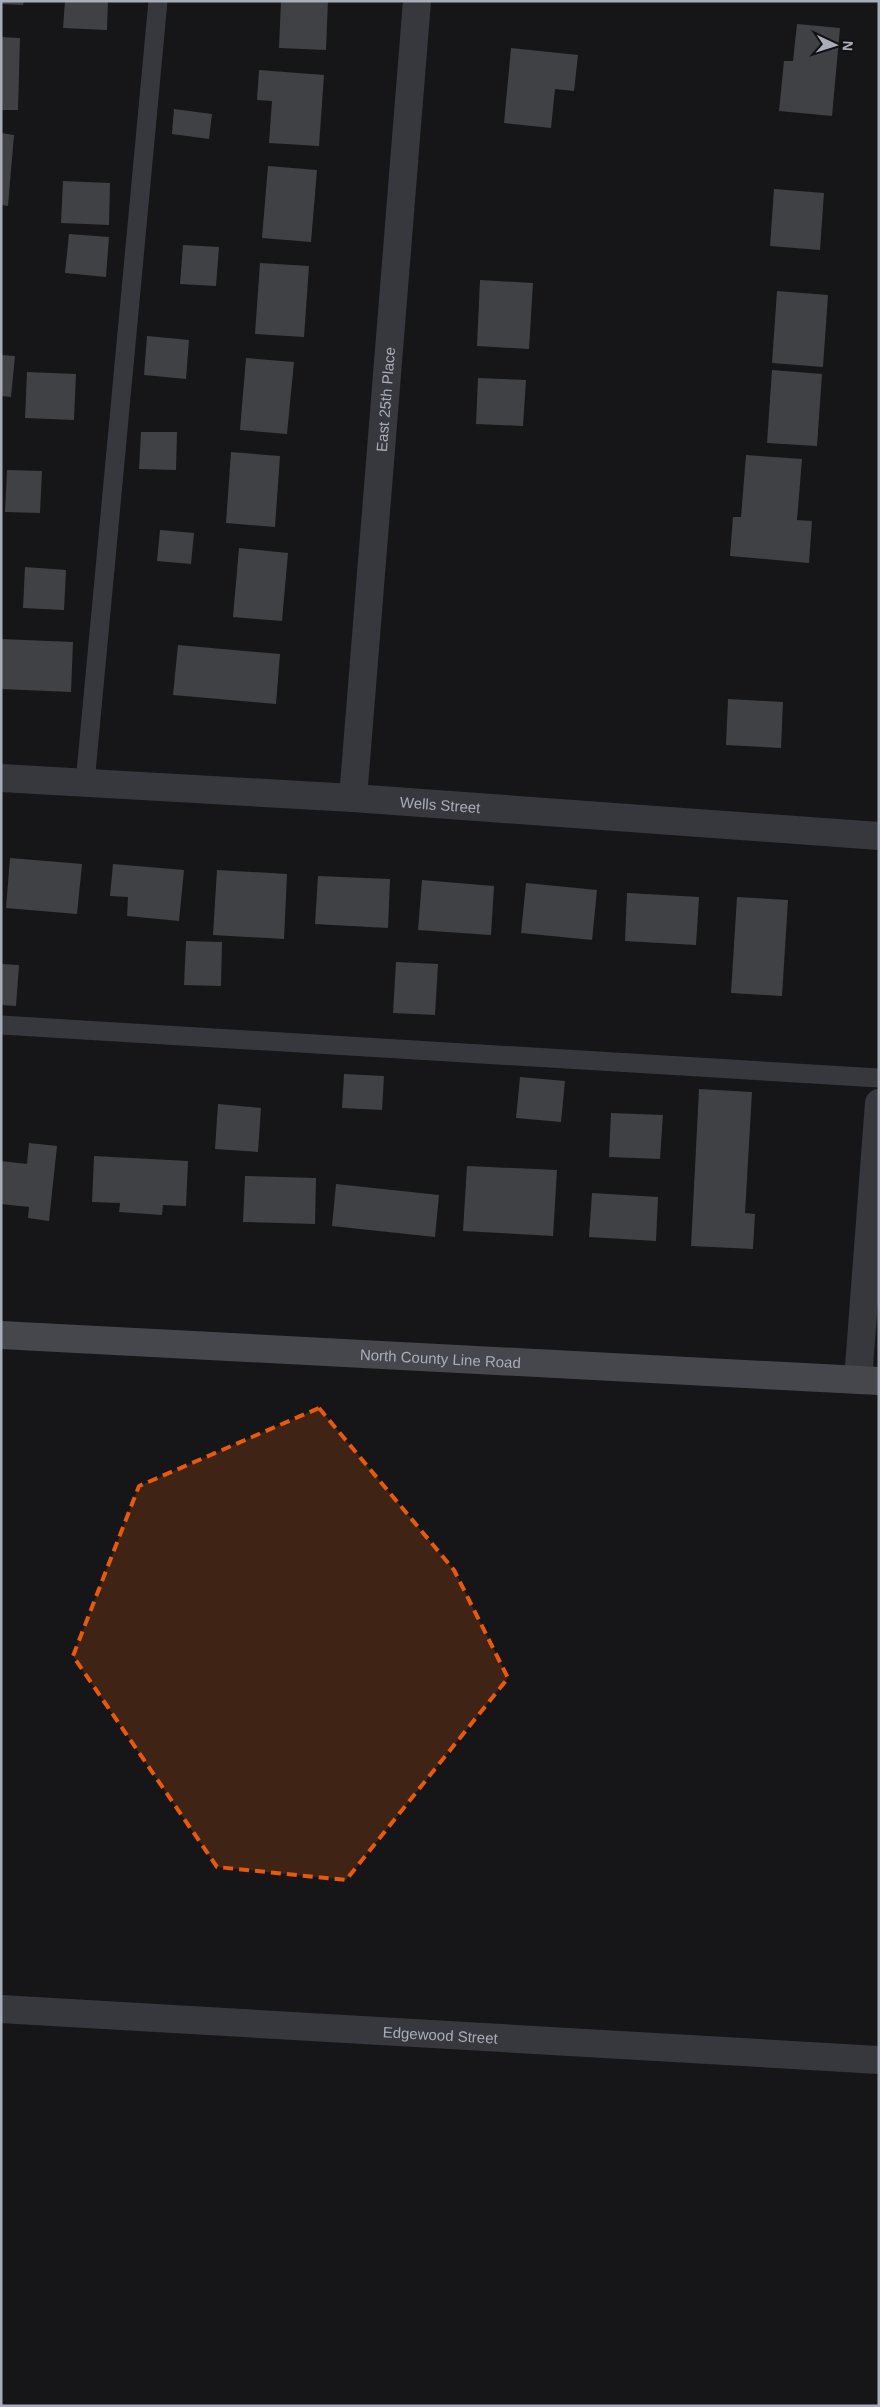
<svg xmlns="http://www.w3.org/2000/svg" width="880" height="2407" font-family="Arial,sans-serif">
<style>
.building{fill:#404145}
.lines{fill:none;stroke-linecap:round;stroke-linejoin:round}
.service{stroke:#37383d;stroke-width:19}
.minor{stroke:#37383d;stroke-width:28}
.secondary{stroke:#45474d;stroke-width:28}
.marked{fill:#e8590c;fill-opacity:0.2;stroke:#e8590c;stroke-width:4;stroke-dasharray:10 6;stroke-linejoin:round}
.labels{text-anchor:middle;dominant-baseline:central;stroke-width:4;stroke-linejoin:round;paint-order:stroke}
.street-label{font-size:15px;fill:#a8adb8;stroke:#111113}
</style>
<rect width="100%" height="100%" fill="#161618"/>
<path class="building" d="M1,1H24L23,5L1,4Z
M65,1H108L107,30L63,28Z
M281,1H328L326,50L279,48Z
M797,24L840,28L832,116L779,111L784,61H793Z
M1,37L20,38L18,110H1Z
M511,48L578,55L574,91L555,89L551,128L504,123Z
M259,70L324,75L319,146L269,143L272,101L257,100Z
M174,109L212,114L209,139L172,134Z
M1,133L14,135L8,206L1,205Z
M268,166L317,170L311,242L262,238Z
M63,181L110,183L109,225L61,223Z
M774,189L824,193L820,250L770,246Z
M69,234L109,237L106,277L65,273Z
M183,245L219,247L216,286L180,284Z
M260,263L309,266L304,337L255,334Z
M480,280L533,283L529,349L477,346Z
M777,291L828,295L823,367L772,363Z
M147,336L189,340L186,379L144,375Z
M1,355L15,356L11,397L1,396Z
M246,358L294,362L287,434L240,430Z
M772,370L822,374L817,446L767,443Z
M27,372L76,374L74,420L25,418Z
M478,378L526,380L523,426L476,424Z
M141,432H177L176,470L139,469Z
M231,452L280,456L275,527L226,523Z
M746,455L802,459L797,520L812,521L809,563L730,556L733,517H741Z
M7,470L42,471L40,513L5,512Z
M160,530L194,533L191,564L157,561Z
M239,548L288,553L282,621L233,617Z
M25,567L66,570L64,610L23,608Z
M2,639L73,642L71,692L1,689Z
M178,645L280,654L276,704L173,695Z
M728,699L783,702L781,748L726,745Z
M10,858L82,864L77,914L6,908Z
M113,864L184,870L179,921L127,916L128,897L110,896Z
M217,870L287,874L284,939L213,935Z
M318,876L390,879L388,928L315,924Z
M422,880L494,886L491,935L418,930Z
M526,883L597,890L592,940L521,933Z
M627,893L699,897L696,945L625,941Z
M737,897L788,900L782,996L731,993Z
M186,941L222,942L221,986L184,985Z
M396,962L438,964L435,1015L393,1013Z
M1,964L19,965L16,1006L1,1005Z
M344,1074L384,1076L382,1110L342,1108Z
M520,1077L565,1081L561,1122L516,1118Z
M699,1089L752,1092L745,1213L755,1214L753,1249L691,1246Z
M218,1104L261,1108L258,1152L215,1149Z
M611,1113L663,1115L660,1159L609,1157Z
M29,1143L57,1146L49,1221L28,1218L29,1207L1,1204V1161L27,1164Z
M94,1156L188,1161L186,1206L163,1205L162,1215L119,1212L120,1203L92,1202Z
M467,1166L557,1170L553,1236L463,1231Z
M245,1176L316,1178L315,1224L243,1222Z
M336,1184L439,1195L435,1237L332,1226Z
M592,1193L658,1197L656,1241L589,1237Z"/>
<g class="lines">
<path class="service" d="M85,783L158,1
M1,1025L879,1078"/>
<g class="minor">
<path id="s1" d="M1,778L353,798L879,836"/>
<path id="s2" d="M353,798L417,1"/>
<path d="M858,1380L879,1103"/>
<path id="s3" d="M1,2009L879,2060"/>
</g>
<path class="secondary" id="s4" d="M1,1335L879,1381"/>
</g>
<path class="marked" d="M319,1408L454,1570L508,1678L346,1880L217,1867L73,1656L139,1486Z"/>
<g class="labels">
<g class="street-label">
<text stroke="none"><textPath href="#s2" startOffset="400">East 25th Place</textPath></text>
<text stroke="none"><textPath href="#s1" startOffset="440">Wells Street</textPath></text>
<text stroke="none"><textPath href="#s4" startOffset="440">North County Line Road</textPath></text>
<text stroke="none"><textPath href="#s3" startOffset="440">Edgewood Street</textPath></text>
</g>
</g>
<rect width="880" height="2407" fill="none" stroke="#a8adb8" stroke-width="5"/>
<g transform="translate(835 45) rotate(94)" stroke="#111113" stroke-width="4" paint-order="stroke">
<path d="M0-4L9 19L0 12L-9 19Z" fill="#a8adb8"/>
<text y="-8" font-size="14" font-weight="bold" text-anchor="middle" fill="#a8adb8">N</text>
</g>
</svg>
